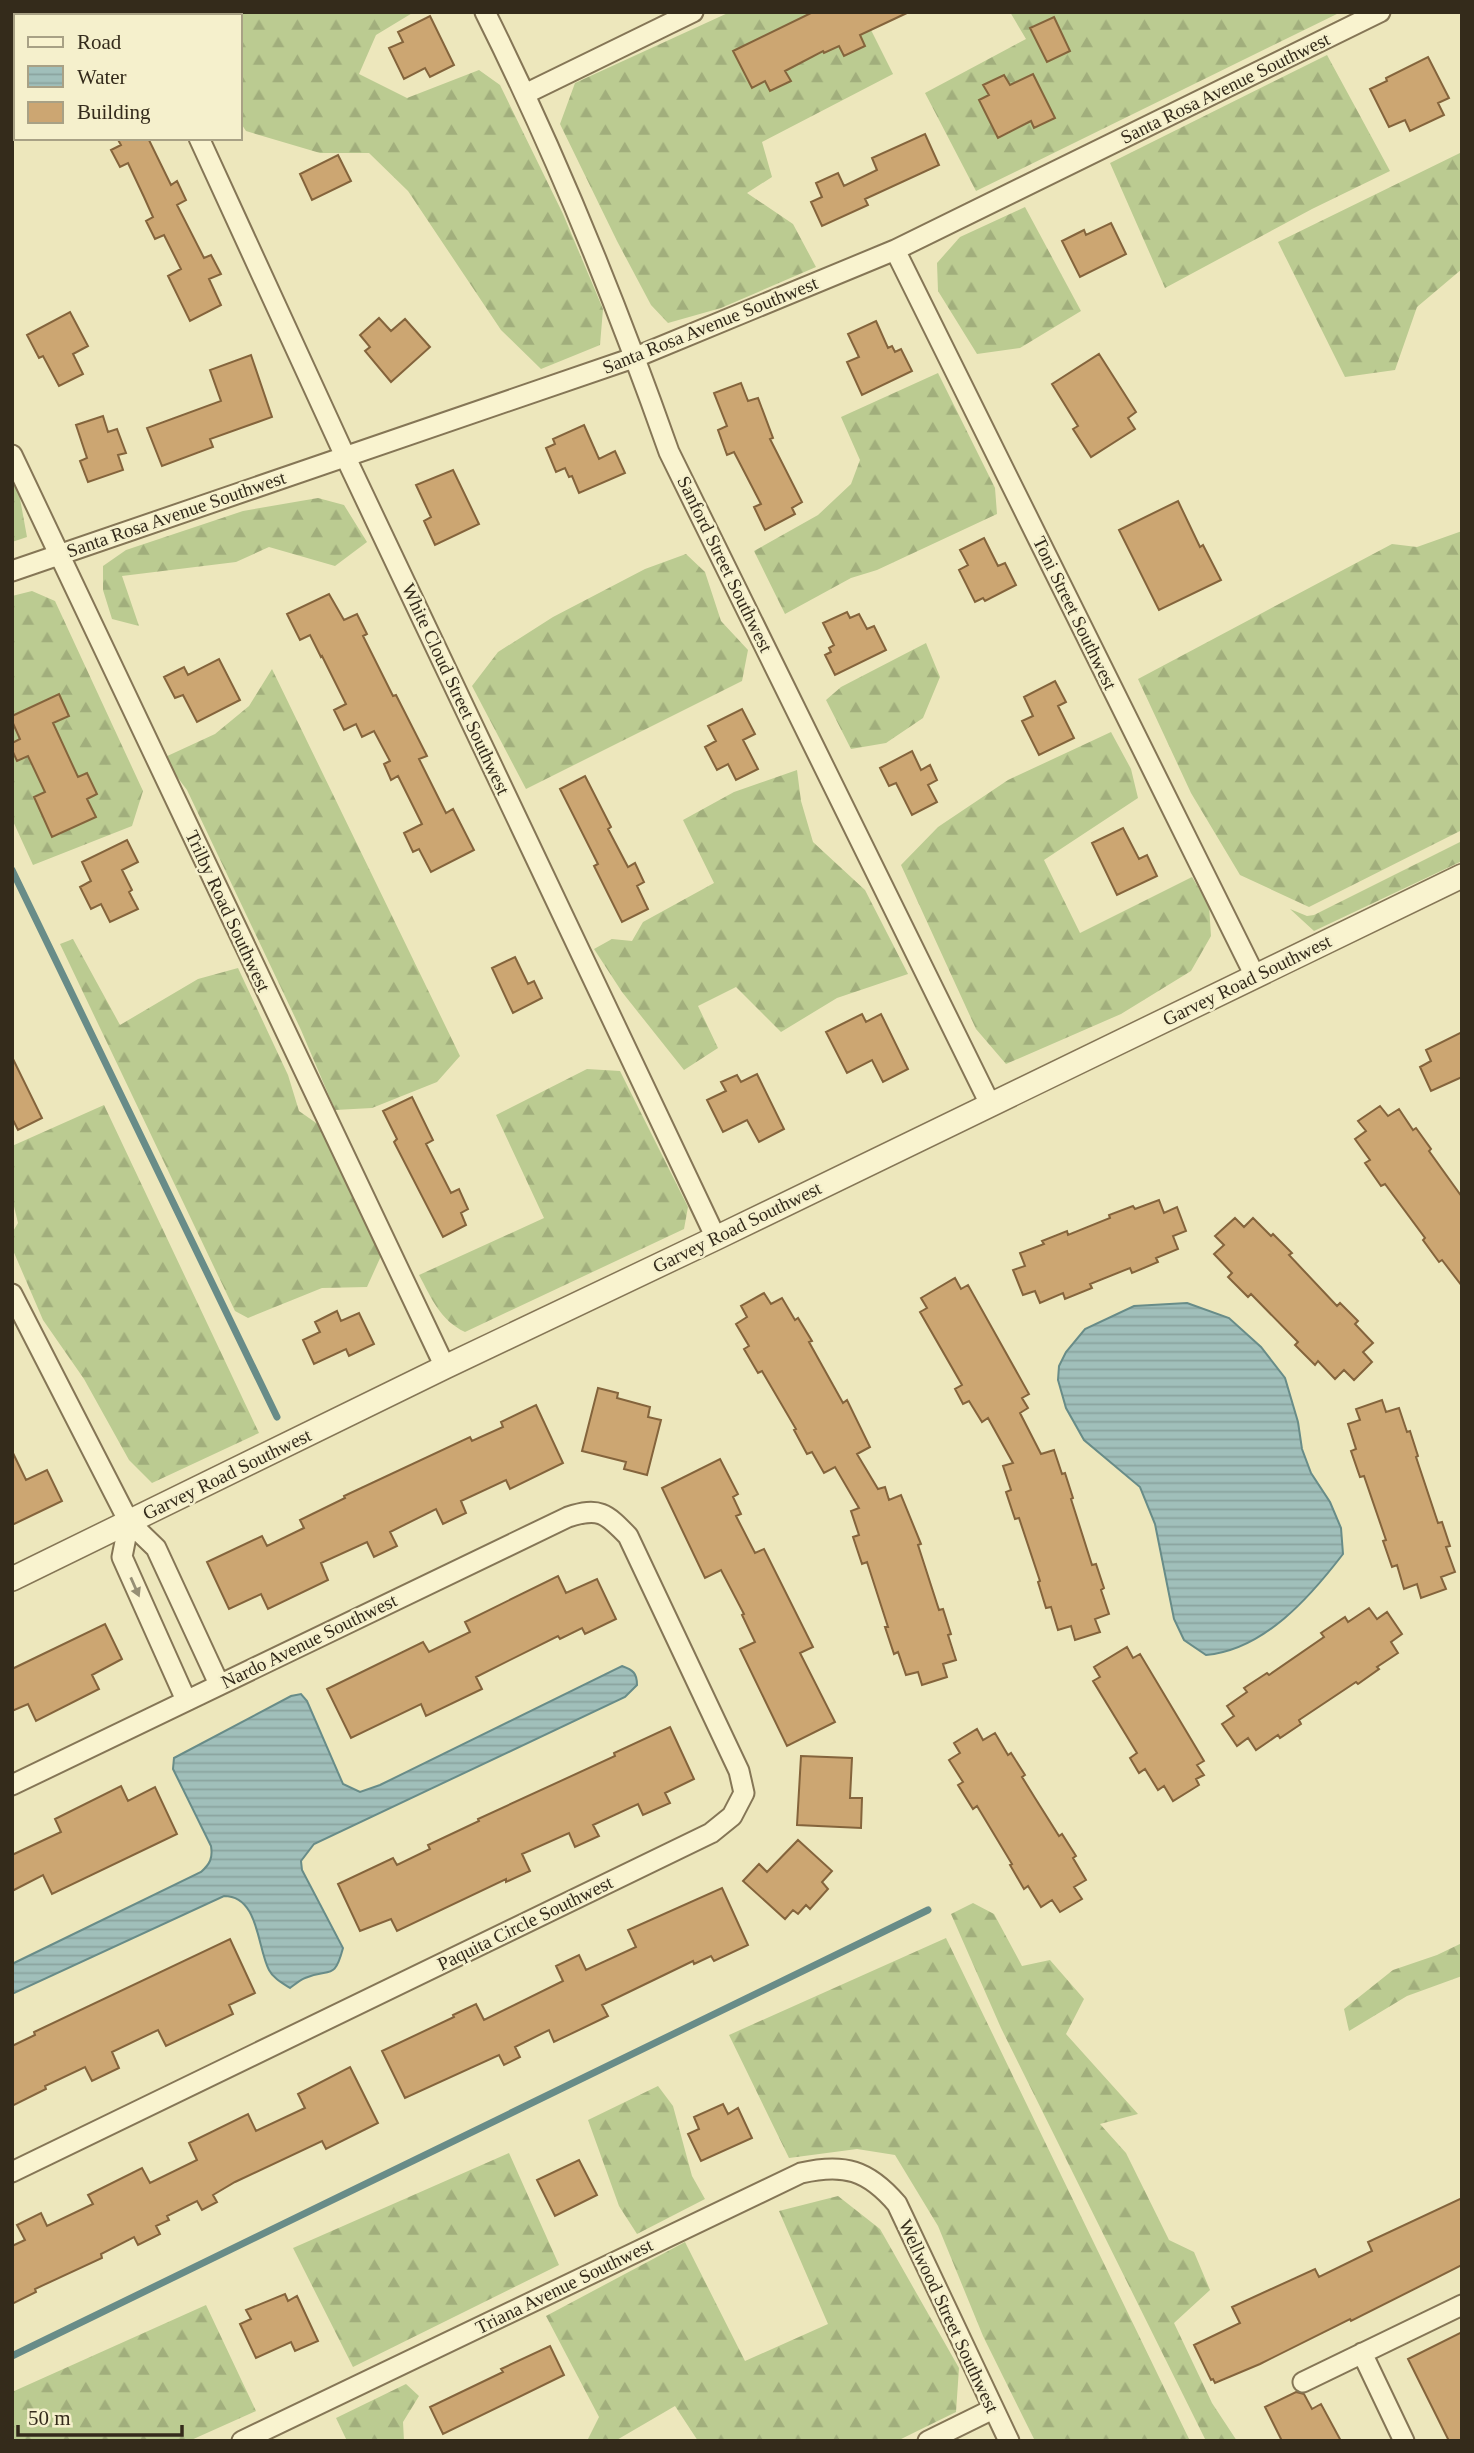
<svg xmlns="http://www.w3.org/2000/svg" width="1474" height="2453" font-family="Georgia,serif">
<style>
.forest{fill:url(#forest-firs)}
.water{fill:url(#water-rules);stroke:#688c88;stroke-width:2}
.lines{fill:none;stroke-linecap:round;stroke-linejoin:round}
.stream{stroke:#688c88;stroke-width:7}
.building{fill:#cca672;stroke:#84643c;stroke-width:2}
.minor-casing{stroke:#857656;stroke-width:23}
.tertiary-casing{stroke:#857656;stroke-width:26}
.minor{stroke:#f9f3cf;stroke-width:19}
.tertiary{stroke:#f9f3cf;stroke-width:23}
.oneway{fill:#968f75}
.labels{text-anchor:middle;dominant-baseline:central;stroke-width:5;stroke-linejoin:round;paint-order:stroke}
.street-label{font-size:19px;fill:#342b1b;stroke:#f5f0cc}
</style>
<defs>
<pattern id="forest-firs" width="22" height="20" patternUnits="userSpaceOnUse" patternTransform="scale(1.75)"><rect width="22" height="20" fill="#bbcb91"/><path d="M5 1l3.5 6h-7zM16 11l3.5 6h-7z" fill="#a1ae7c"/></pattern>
<pattern id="water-rules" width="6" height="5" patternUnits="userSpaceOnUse" patternTransform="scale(1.75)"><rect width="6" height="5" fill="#a0bfba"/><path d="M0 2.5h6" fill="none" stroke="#8aa49f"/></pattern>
</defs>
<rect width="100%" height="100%" fill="#ede7bc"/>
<path class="forest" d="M225,12H414L376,35L359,74L407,98L479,70L500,85L563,214L603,309L600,345L541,369L501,330L408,191L369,153H320L246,131L240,122V16H219Z
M730,12H862L893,74L762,142L772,177L747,193L793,224L816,267L721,308L668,323L651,305L617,241L560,124L575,83Z
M1010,12H1341L976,191L925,93L1026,39Z
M1327,55L1390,171L1312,209L1165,288L1110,163Z
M1462,152V269L1417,307L1395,370L1345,377L1278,242Z
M1025,207L1081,311L1020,348L977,354L938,291L937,263L960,237Z
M938,373L995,488L997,514L877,570L851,578L785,614L754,551L818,515L851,484L860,460L841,417Z
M12,483L19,493L27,537L12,542Z
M318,498L344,505L367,542L335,566L269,547L236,562L122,576L139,626L112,619L103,590V566L126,550L243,511Z
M1462,531V830L1309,907L1240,875L1191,793L1138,679L1392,544L1417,547Z
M686,554L705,572L721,621L748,650L742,681L526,789L472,686L498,652L553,617L645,569Z
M32,591L55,601L143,791L132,826L33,865L12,819V596Z
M926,643L940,677L923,718L886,743L851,749L826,700L841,687Z
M272,669L460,1056L437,1082L372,1108L335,1110L301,1030L187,790L163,758L215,734L249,706Z
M1111,732L1131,769L1138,798L1044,860L1080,933L1192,877L1209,905L1211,936L1191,971L1121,1014L1006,1064L976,1029L901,865L938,827L1008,780Z
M797,770L801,801L813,842L865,890L908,974L837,998L781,1032L736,987L698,1006L718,1048L684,1070L622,992L594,949L612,939L632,941L643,922L714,883L683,820L734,792Z
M1462,841V861L1314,931L1290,909L1307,916L1314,915Z
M73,939L120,1025L198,979L238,968L288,1075L299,1111L319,1125L381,1256L367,1287L322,1288L248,1318L235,1311L60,944Z
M587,1069L620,1071L688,1207L684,1229L465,1332C440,1320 432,1299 419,1275L544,1218L496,1115Z
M104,1105L259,1433L152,1483L129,1460L84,1379L43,1320L12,1248V1233L18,1223L12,1198V1146Z
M973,1903L994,1914L1022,1966L1050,1960L1084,1999L1066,2034L1138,2114L1100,2124L1126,2153L1169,2240L1194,2252L1210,2290L1174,2323L1212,2403L1237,2441H1206L1001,2028L951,1914Z
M946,1938L1190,2441H1035L983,2336L938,2226L895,2155L857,2149L789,2158L729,2035Z
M1462,1943V1976L1407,1996L1349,2031L1344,2009L1393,1970L1437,1955Z
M658,2086L673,2106L692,2176L705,2199L637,2234L619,2206L588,2120Z
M509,2153L559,2265L353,2367L293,2248Z
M838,2196L880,2229L959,2368L956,2412L897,2441H698L675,2406L615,2441H587L599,2417L546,2316L685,2242L745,2361L828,2324L779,2211Z
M206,2305L256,2411L189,2441H12V2392Z
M406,2384L419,2396L403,2422L404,2441H347L336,2418Z"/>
<path class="water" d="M1187,1303L1229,1318L1261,1347L1285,1378L1298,1422L1302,1449L1311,1473L1330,1502L1341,1528L1343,1554C1310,1597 1264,1650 1206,1655L1184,1640L1174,1619L1155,1524L1140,1487L1084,1440L1066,1408L1058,1380L1059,1366L1066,1352L1085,1329L1134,1306Z
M622,1666C633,1670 637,1673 637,1685L625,1697L314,1844L301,1861L302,1870L343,1948C334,1982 330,1967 305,1978C300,1980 294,1985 290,1988C282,1983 273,1978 269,1970C257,1947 259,1896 224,1896L12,1994V1964L201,1872C210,1864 213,1858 211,1846L173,1769L174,1758L291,1696L301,1694L307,1701L343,1784L360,1792L380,1785Z"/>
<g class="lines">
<path class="stream" d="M12,870L277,1417
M12,2356L928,1910"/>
</g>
<path class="building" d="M813,12H909L860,35L865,46L844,56L839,46L824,53L823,51L785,71L791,81L770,91L765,81L752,88L733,51Z
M430,16L454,65L430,77L425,68L404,79L389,48L403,42L398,32Z
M1054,17L1070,51L1047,62L1030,28Z
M1428,57L1449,98L1438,103L1444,115L1410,131L1405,120L1389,127L1370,89L1387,81L1386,78Z
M1033,74L1055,118L1034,128L1031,121L998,138L979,100L989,95L983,85L1004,75L1010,85Z
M925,134L939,165L865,199L868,205L822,226L811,202L822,197L816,183L838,173L844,186L877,170L872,158Z
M117,138H148L171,185L177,181L186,200L177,205L204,258L211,255L221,274L209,279L221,305L190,321L168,276L181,269L164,235L155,239L146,221L153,217L144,197L128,163L120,167L111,150L121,145Z
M338,155L351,181L312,200L300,174Z
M1111,223L1126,254L1080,277L1062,241L1084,230L1086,235Z
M70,312L88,346L73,354L83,374L59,386L43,356L39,358L27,335Z
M379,318L391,331L405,319L430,347L391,382L365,351L370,347L360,335Z
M876,321L888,348L892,346L895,352L901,349L912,371L862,395L847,362L859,357L848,334Z
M1099,354L1136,412L1128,418L1135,429L1091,457L1073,429L1078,426L1052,384Z
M251,355L272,417L210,439L213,447L162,466L147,428L221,401L210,370Z
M741,383L748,401L758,398L773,438L770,439L802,502L792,508L795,514L765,530L754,507L761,504L734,452L727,455L718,430L727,426L714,393Z
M103,416L108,432L117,429L126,453L118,455L123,470L88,482L80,461L87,458L76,425Z
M584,425L599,459L615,451L625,473L579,493L572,476L569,477L565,468L556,472L546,448L555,444L553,439Z
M453,470L479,524L435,545L424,521L431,517L416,485Z
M1178,501L1200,547L1203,545L1221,580L1159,610L1119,530Z
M984,538L998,566L1005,563L1016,585L985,601L983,598L975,602L959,570L968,565L960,550Z
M329,594L344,620L357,614L367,634L363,636L393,696L396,695L427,756L419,759L446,813L453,809L474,850L431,872L419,849L413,852L404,833L422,824L398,776L391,780L384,764L390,761L374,731L362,737L356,724L344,730L334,710L346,704L322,656L321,657L310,635L300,640L287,614Z
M847,612L850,618L859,614L867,629L874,626L886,650L835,675L825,655L831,652L829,648L834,645L823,623Z
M219,659L240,700L197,722L183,695L175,698L164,677L184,667L188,675Z
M1055,681L1066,702L1058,706L1074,738L1039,755L1022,721L1033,716L1024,697Z
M59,694L69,716L53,723L78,777L87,773L97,794L87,799L96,817L52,837L34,797L45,792L28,756L17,761L12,750V743L20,739L12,721V716Z
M742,709L755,734L743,740L758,769L736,780L728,764L717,770L705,747L716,741L708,726Z
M912,751L921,770L930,765L937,780L928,785L937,802L912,815L896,783L889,786L880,768Z
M585,776L611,827L608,829L628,867L635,863L644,882L637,886L648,909L622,922L594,866L598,864L560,789Z
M1123,828L1139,859L1147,855L1157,876L1117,895L1092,843Z
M127,840L138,862L122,870L132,890L129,892L138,909L110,922L101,904L91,909L80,887L91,881L82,862Z
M515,957L528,984L534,981L542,998L513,1013L492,968Z
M862,1014L866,1022L881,1014L908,1069L883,1082L872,1060L847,1073L826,1032Z
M1462,1032V1077L1431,1091L1420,1067L1431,1061L1426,1050Z
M12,1057L42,1118L18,1130L12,1118Z
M757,1074L784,1129L759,1142L747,1120L723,1132L707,1100L726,1091L721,1082L737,1075L741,1082Z
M412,1097L433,1140L426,1144L451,1193L459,1189L468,1209L461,1213L466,1225L443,1237L394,1142L397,1139L383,1111Z
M1380,1106L1388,1116L1399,1109L1413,1130L1416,1128L1431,1149L1429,1151L1462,1197V1286L1442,1260L1439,1262L1423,1240L1425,1238L1385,1184L1381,1186L1365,1163L1370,1160L1355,1139L1366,1131L1358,1121Z
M1159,1200L1164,1213L1177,1207L1186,1231L1173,1236L1178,1249L1156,1258L1158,1262L1132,1273L1130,1268L1090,1284L1092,1288L1065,1299L1063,1293L1040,1303L1035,1291L1023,1295L1013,1270L1025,1266L1020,1253L1044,1244L1042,1241L1067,1231L1068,1235L1110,1218L1109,1215L1133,1206L1135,1209Z
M1235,1218L1244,1227L1253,1218L1271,1236L1273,1234L1292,1253L1289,1255L1337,1306L1340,1303L1358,1321L1355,1324L1373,1343L1363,1352L1372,1362L1354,1380L1344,1370L1335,1379L1318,1361L1315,1365L1295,1345L1298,1342L1251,1294L1248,1297L1228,1277L1232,1273L1214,1254L1224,1245L1215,1236Z
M955,1278L961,1289L968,1285L1029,1394L1022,1398L1028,1408L1020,1413L1041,1454L1054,1450L1062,1474L1065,1473L1073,1498L1071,1499L1092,1565L1096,1564L1104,1588L1101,1590L1109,1614L1095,1619L1100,1632L1075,1640L1071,1626L1058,1630L1051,1607L1046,1608L1038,1582L1040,1581L1019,1518L1015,1519L1006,1492L1011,1490L1003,1466L1013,1463L988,1418L982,1422L969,1401L963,1404L955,1389L962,1385L920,1312L927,1308L921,1298Z
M764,1293L771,1304L782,1298L795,1320L798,1318L812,1341L809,1342L843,1403L847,1400L870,1447L857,1454L878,1489L885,1487L889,1500L901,1495L921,1544L918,1545L939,1610L943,1609L951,1634L948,1635L956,1660L943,1664L947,1677L922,1685L918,1672L906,1675L898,1652L894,1654L885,1627H888L867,1562L862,1564L853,1537L859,1535L851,1511L859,1508L835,1467L824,1473L812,1452L807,1454L794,1430L796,1429L762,1371L758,1373L744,1349L749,1346L736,1324L747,1317L741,1306Z
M337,1311L341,1321L359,1313L374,1344L349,1356L346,1349L314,1364L303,1340L320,1332L315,1322Z
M598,1388L618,1393L617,1398L650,1407L648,1417L661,1420L647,1475L624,1469L626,1462L582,1451Z
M1382,1400L1386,1412L1399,1408L1407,1432L1410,1431L1418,1456L1416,1457L1438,1523L1442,1522L1450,1546L1446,1547L1455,1572L1441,1577L1446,1589L1421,1598L1417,1584L1404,1589L1397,1565L1392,1567L1383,1541L1386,1540L1364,1476L1360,1477L1351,1451L1356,1449L1348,1424L1360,1420L1356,1409Z
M536,1405L563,1463L510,1489L506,1480L461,1501L466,1513L443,1524L436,1509L390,1532L397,1546L374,1557L367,1542L321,1563L328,1580L268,1609L261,1594L229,1609L207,1562L262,1536L267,1546L304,1528L300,1520L345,1498L344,1496L470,1437L472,1441L503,1427L501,1422Z
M12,1451L26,1480L47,1470L62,1501L12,1525Z
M720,1459L738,1494L733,1497L741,1514L736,1516L755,1553L764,1549L813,1647L800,1653L835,1722L787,1746L740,1649L755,1642L742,1615L744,1614L721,1570L705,1578L662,1488Z
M558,1576L566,1593L597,1579L616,1619L585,1634L582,1628L560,1639L558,1636L476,1677L482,1689L426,1716L421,1704L351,1738L327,1689L423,1642L429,1652L470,1632L465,1622Z
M1369,1608L1377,1619L1387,1612L1402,1634L1391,1642L1398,1653L1377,1667L1379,1669L1358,1684L1356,1682L1299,1720L1301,1724L1280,1738L1278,1735L1256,1750L1248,1738L1237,1746L1222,1724L1234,1716L1227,1706L1247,1692L1244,1688L1267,1673L1269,1675L1324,1637L1321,1633L1345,1617L1348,1622Z
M105,1624L122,1659L92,1675L99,1689L36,1721L28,1704L12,1711V1669Z
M1127,1647L1133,1658L1140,1654L1204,1761L1197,1765L1204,1775L1196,1779L1199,1785L1173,1801L1164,1786L1158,1790L1145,1769L1139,1773L1130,1758L1137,1753L1093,1681L1100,1677L1094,1667Z
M670,1727L694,1779L665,1793L670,1803L643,1815L638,1804L593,1825L599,1836L575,1847L569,1833L522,1854L530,1871L506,1882V1879L397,1931L391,1919L360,1931L338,1884L393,1858L397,1865L430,1849L428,1845L479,1821L478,1819L615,1756L614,1753Z
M977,1729L983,1740L995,1733L1008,1755L1011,1753L1025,1775L1022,1777L1035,1798L1059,1836L1062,1834L1076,1856L1073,1858L1086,1880L1074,1887L1082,1899L1060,1912L1052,1900L1041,1907L1028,1886L1024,1889L1010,1865L1012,1864L977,1806L973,1809L958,1785L963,1782L949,1760L960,1753L954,1743Z
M801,1756L852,1758L850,1798H862L861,1828L797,1825Z
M121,1786L128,1801L155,1787L177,1834L52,1894L43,1875L12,1891V1855L61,1832L55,1819Z
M798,1840L832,1871L822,1882L828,1889L810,1909L806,1905L798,1914L793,1910L785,1919L743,1881L759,1864L767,1872Z
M722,1888L748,1945L714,1961L711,1956L694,1964L693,1961L602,2005L608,2016L554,2042L549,2030L515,2047L520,2057L504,2065L499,2055L405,2098L382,2051L454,2017L453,2015L476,2004L484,2020L563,1981L556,1966L579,1955L586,1970L636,1947L628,1930Z
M230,1939L255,1993L229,2005L233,2014L166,2046L158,2030L112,2052L119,2068L92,2081L85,2067L45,2086L46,2089L12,2106V2046L35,2035L34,2032Z
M350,2067L378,2123L326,2149L322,2141L235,2182L213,2195L217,2202L202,2210L197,2201L167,2216L169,2220L156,2226L160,2234L138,2245L134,2237L101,2254L102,2258L35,2289L36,2292L12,2304V2246L25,2240L17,2225L41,2213L47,2226L93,2204L88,2195L142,2168L150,2183L197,2160L189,2143L248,2114L256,2131L305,2108L298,2094Z
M723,2104L728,2114L738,2108L752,2138L701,2161L688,2134L699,2129L694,2117Z
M579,2160L597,2195L555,2216L537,2180Z
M1462,2198V2265L1351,2321L1350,2319L1260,2364L1215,2383L1213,2379L1211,2380L1194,2345L1240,2323L1232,2307L1315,2269L1319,2277L1372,2251L1368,2242Z
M285,2294L288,2301L297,2296L318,2341L295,2351L291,2342L256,2358L240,2324L251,2319L246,2310Z
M1462,2332V2441H1449L1408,2359Z
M550,2346L564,2375L443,2434L430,2407L503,2372L501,2369Z
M1296,2392L1304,2394L1312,2409L1321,2404L1341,2441H1282L1265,2407Z"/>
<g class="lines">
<g class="minor-casing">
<path id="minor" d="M141,12L143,16
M485,12C556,154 616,302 669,452L990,1104
M525,94L693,12
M199,138L345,456L716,1238
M895,250L1255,976
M12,455L445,1367
M12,571L636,357L895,250L1380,12
M12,1294L129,1522L156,1548L219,1684
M129,1522L122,1557L186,1700
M12,1785L568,1517C599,1507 606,1513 628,1536L739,1771L744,1793L732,1816L711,1833L12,2172
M1362,2353L1404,2441
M1303,2382L1462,2305
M242,2441L801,2173C844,2163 868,2170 897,2204L1009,2441
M928,2441L993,2409"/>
</g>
<g class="tertiary-casing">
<path id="tertiary" d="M12,1579L445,1367L716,1238L1462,876"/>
</g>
<use href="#minor" class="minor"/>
<use href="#tertiary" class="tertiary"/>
</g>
<defs><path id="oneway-solid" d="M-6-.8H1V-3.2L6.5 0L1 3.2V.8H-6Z" transform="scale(1.75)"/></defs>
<use class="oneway" href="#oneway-solid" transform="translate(135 1587) rotate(66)"/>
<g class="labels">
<g class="street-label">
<text transform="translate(1225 88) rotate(-26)">Santa Rosa Avenue Southwest</text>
<text transform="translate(710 325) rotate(-22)">Santa Rosa Avenue Southwest</text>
<text transform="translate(176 514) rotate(-19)">Santa Rosa Avenue Southwest</text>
<text transform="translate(725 564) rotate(64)">Sanford Street Southwest</text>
<text transform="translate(1075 613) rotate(64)">Toni Street Southwest</text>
<text transform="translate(456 689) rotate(65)">White Cloud Street Southwest</text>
<text transform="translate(228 911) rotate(65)">Trilby Road Southwest</text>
<text transform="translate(1247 980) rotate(-26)">Garvey Road Southwest</text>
<text transform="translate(737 1227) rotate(-26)">Garvey Road Southwest</text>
<text transform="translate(227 1474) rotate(-26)">Garvey Road Southwest</text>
<text transform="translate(309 1641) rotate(-26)">Nardo Avenue Southwest</text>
<text transform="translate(525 1923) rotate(-26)">Paquita Circle Southwest</text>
<text transform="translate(564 2286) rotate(-26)">Triana Avenue Southwest</text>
<text transform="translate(949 2316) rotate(65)">Wellwood Street Southwest</text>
</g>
</g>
<rect width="1474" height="2453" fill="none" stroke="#342b1b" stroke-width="28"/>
<rect x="14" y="14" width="228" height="126" fill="#f5f0cc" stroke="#a8a185" stroke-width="2"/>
<rect x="28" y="37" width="35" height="10" fill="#f9f3cf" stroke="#a8a185" stroke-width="2"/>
<text x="77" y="49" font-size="21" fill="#342b1b">Road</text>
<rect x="28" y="66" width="35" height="21" fill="url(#water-rules)" stroke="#a8a185" stroke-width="2"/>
<text x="77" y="84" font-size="21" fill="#342b1b">Water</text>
<rect x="28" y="102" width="35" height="21" fill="#cca672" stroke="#a8a185" stroke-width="2"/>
<text x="77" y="119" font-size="21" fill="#342b1b">Building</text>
<path d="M18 2425v10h164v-10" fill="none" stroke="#342b1b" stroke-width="3.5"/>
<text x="28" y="2425" font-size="21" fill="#342b1b" stroke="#f5f0cc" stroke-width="5" paint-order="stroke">50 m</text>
</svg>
